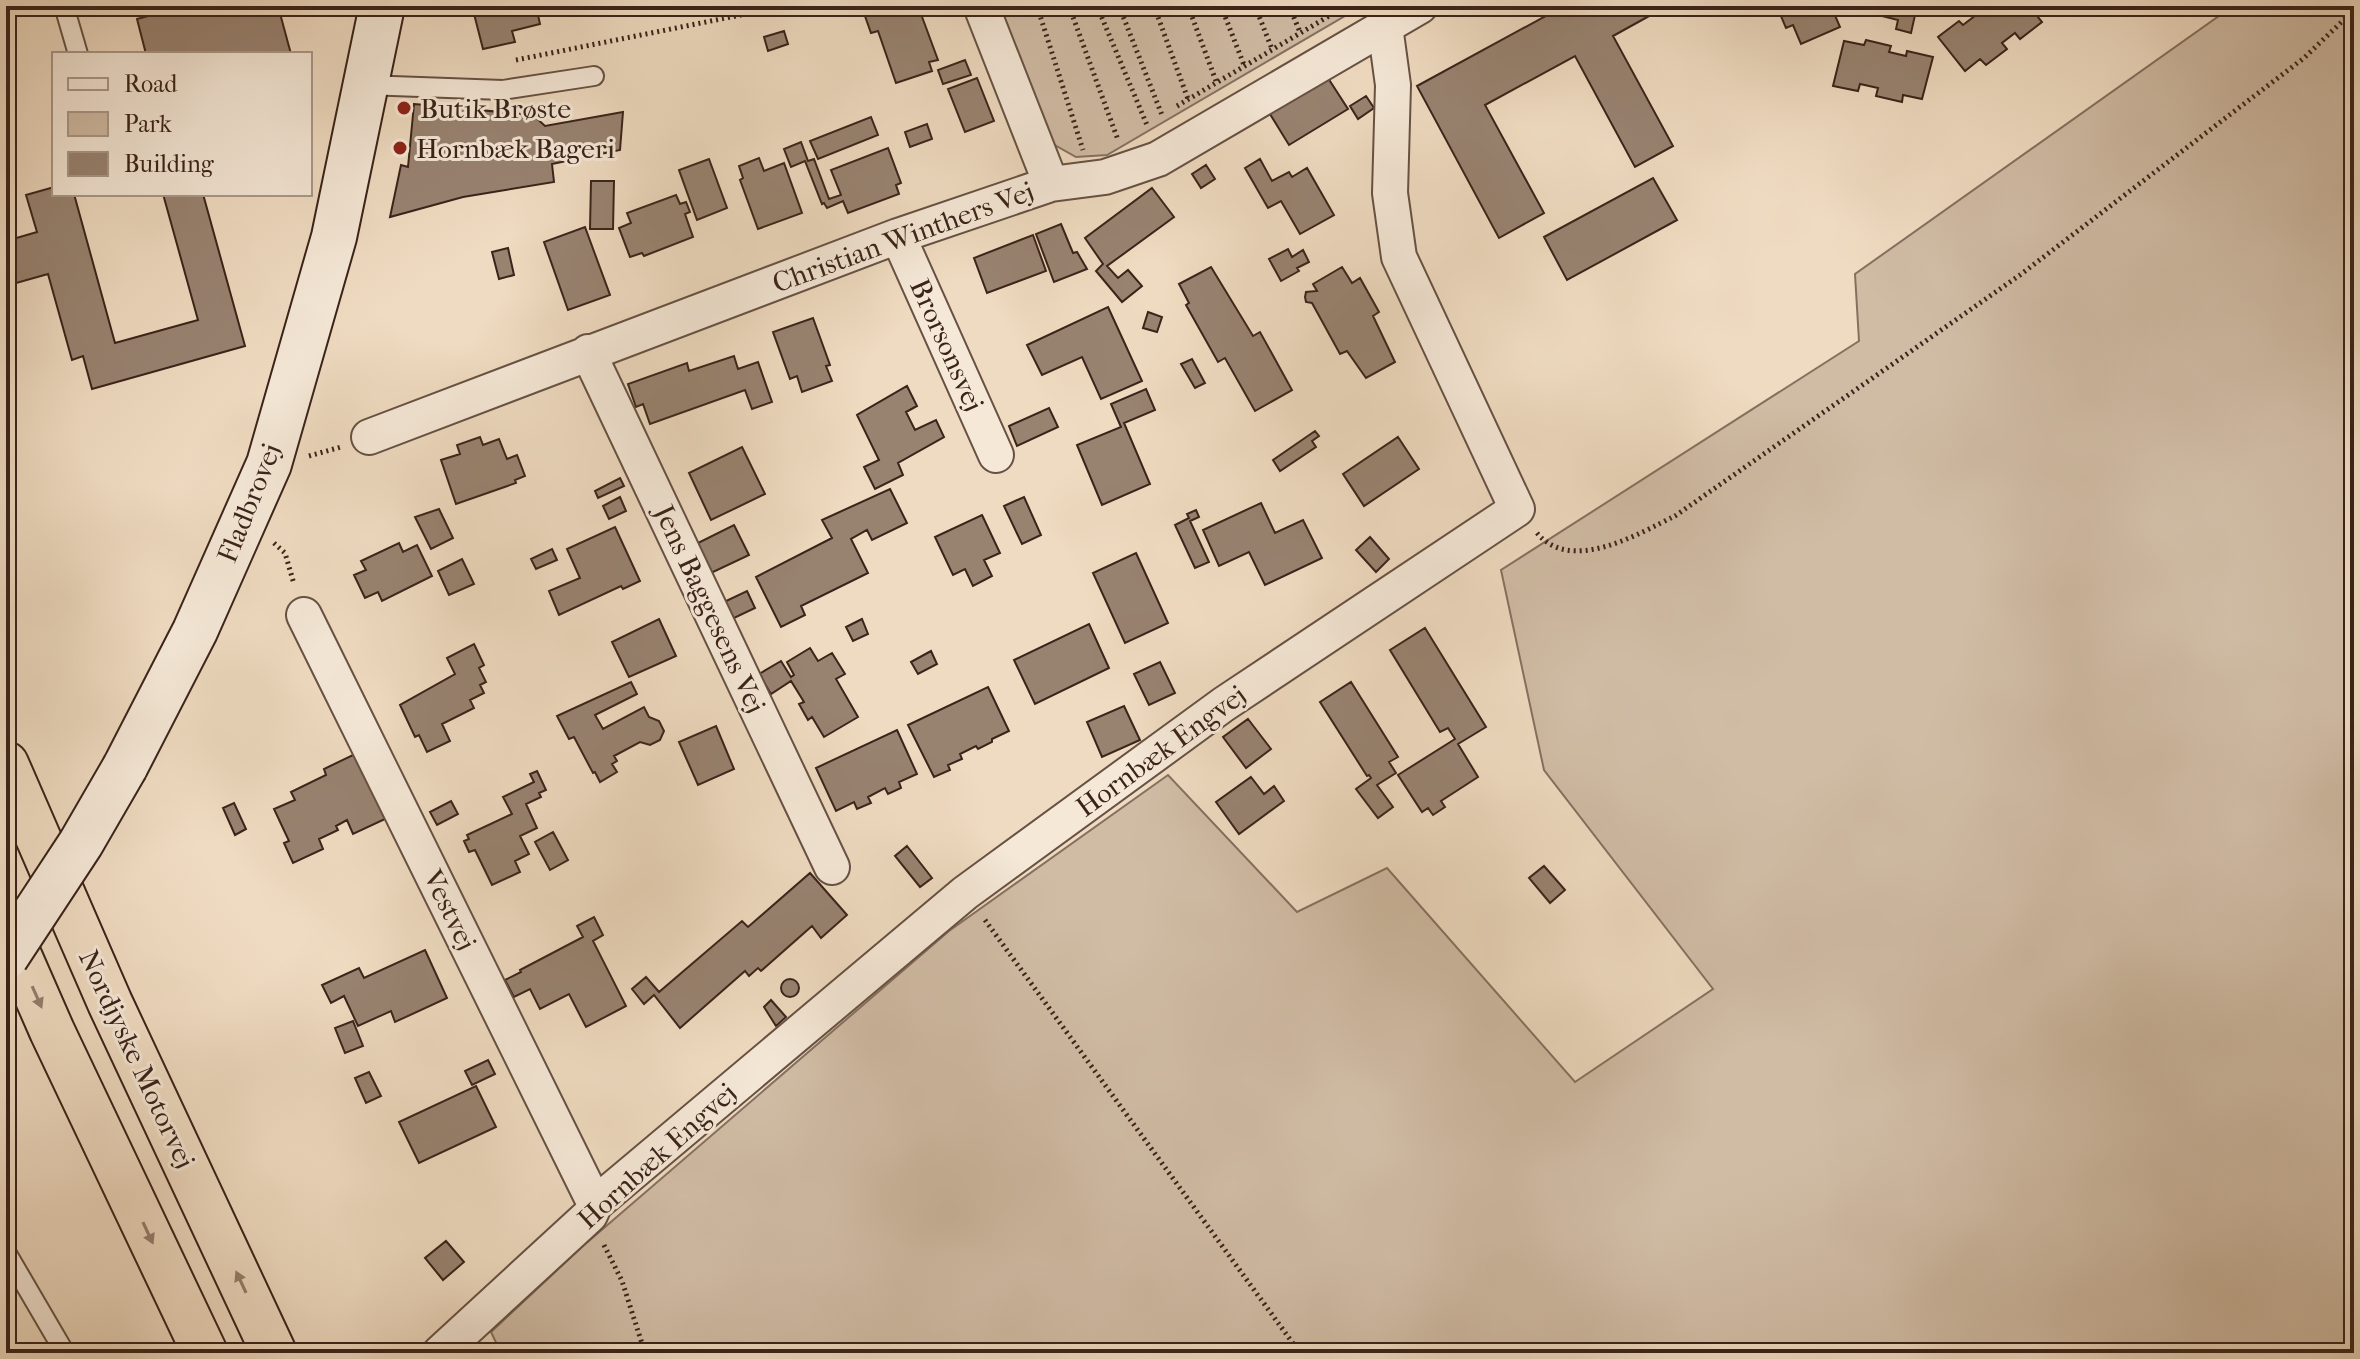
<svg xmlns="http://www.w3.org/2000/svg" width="2360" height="1359" font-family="'IM FELL French Canon',serif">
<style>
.green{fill:#d0bca5;stroke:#857060;stroke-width:2}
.building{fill:#988371;stroke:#3a231a;stroke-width:2}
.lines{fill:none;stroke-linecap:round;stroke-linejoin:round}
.lane-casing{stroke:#675144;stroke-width:22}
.street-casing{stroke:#675144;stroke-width:38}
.secondary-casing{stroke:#3a231a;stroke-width:48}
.highway-casing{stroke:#3a231a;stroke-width:48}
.path{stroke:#3a231a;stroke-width:5;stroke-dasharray:2 4;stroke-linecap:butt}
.lane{stroke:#f5e8d7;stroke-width:18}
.street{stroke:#f5e8d7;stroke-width:34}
.secondary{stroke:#f5e8d7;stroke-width:44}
.highway{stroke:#efdbc1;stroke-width:44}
.secondary-bridge-casing{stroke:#3a231a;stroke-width:48;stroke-linecap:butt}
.secondary-bridge{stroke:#f5e8d7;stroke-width:44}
.oneway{fill:#947f6e}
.poi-dot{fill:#8f2418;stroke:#f5e8d7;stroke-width:3}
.labels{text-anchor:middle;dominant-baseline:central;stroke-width:6;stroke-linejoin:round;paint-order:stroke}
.poi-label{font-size:28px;fill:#3a231a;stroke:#f5e8d7;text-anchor:start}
.street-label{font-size:28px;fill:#3a231a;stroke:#f5e8d7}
</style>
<rect width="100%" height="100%" fill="#efdbc1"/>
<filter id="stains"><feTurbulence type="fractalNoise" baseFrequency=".0025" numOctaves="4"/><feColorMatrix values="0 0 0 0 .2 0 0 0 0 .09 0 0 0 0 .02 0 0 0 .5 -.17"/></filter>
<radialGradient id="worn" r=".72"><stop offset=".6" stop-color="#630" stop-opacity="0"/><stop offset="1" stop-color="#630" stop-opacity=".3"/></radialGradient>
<path class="green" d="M999,6H1362L1107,155L1076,157L1053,144Z
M2233,6H2354V1353H501L491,1332L583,1246L949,931L1168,775L1297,912L1387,868L1575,1082L1713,989L1544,770L1501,570L1859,341L1855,274Z"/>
<path class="building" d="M185,6H278L291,54H146L137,19Z
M472,6H536L540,24L512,31L515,42L483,49Z
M874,6H918L938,60L929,62L932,71L896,83L878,31L871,33L865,16L875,12Z
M1564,6H1658L1660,10L1613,36L1673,146L1635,167L1575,56L1485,105L1544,213L1499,238L1417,86Z
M1772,6H1831L1840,27L1801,44L1793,25L1786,28L1777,7L1773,8Z
M1880,6H1917L1911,33L1896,29L1898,20L1878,15Z
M1976,6H2029L2042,22L2020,39L2015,33L2002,43L2007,49L1986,65L1980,59L1965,71L1938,37L1959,21L1963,25L1976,15L1972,10Z
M784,31L788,44L768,51L764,37Z
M1866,40L1891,46L1889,52L1906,56L1907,51L1933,57L1922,99L1903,95L1902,102L1876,96L1878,88L1860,84L1858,91L1833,86L1844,41L1864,45Z
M965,60L971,75L943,84L938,70Z
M977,78L994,121L965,132L948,89Z
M1328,78L1348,109L1289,145L1270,114Z
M1366,96L1374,108L1358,119L1350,106Z
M414,104L533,115L545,126L623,112L620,150L552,164L554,182L463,197L390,217L401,165L408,167Z
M871,117L878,135L818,159L810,141Z
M927,124L932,139L910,147L905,132Z
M801,142L808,161L814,159L829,199L841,195L831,170L888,148L901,183L896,185L899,194L848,213L843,201L827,208L824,203L822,204L805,161L791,167L784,149Z
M759,158L764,171L784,163L802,213L758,229L740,180L743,178L739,166Z
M709,159L727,208L697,220L679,170Z
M1260,159L1272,181L1289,172L1292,177L1307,168L1334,215L1300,234L1281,201L1268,208L1245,168Z
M1206,165L1215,179L1201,188L1192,174Z
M1653,178L1677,220L1567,280L1544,237Z
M591,181H614L613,229H590Z
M54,187V194H74L115,343L198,320L163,194H203L245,346L92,389L83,356L72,360L48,274L9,285L6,273V241L37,232L26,195Z
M1152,188L1174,217L1107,266L1118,278L1128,270L1142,286L1122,302L1096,271L1103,264L1085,238Z
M676,195L680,204L686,202L690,212L685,214L693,237L644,256L642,253L630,257L619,228L631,223L627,213Z
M1061,224L1073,253L1077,252L1087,269L1054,282L1036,234Z
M585,227L610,295L568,310L544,242Z
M1033,235L1046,271L987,293L974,258Z
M508,248L514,275L499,279L492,252Z
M1288,249L1292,257L1303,250L1309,262L1297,268L1299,271L1281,281L1269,259Z
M1211,267L1253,336L1260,332L1292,390L1255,411L1225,358L1218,362L1186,305L1189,303L1179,284Z
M1342,267L1352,283L1360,278L1379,312L1373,316L1395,362L1366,378L1347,351L1340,354L1312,303L1306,302L1305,297L1306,292L1317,291L1313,284Z
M1108,307L1142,381L1101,399L1082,357L1042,375L1027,345Z
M1148,312L1162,317L1157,332L1143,328Z
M813,318L830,365L826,366L832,381L802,392L797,376L790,379L773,332Z
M734,356L738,369L758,362L772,402L752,409L745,390L650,424L643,404L636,407L628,384L687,363L689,371Z
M1192,359L1205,383L1195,388L1181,364Z
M907,386L917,406L906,412L915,430L936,420L944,437L898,463L903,475L875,489L864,467L879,460L857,415Z
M1146,389L1155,410L1124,423L1150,484L1102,505L1077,445L1121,427L1111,404Z
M1049,408L1058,427L1017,446L1009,426Z
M1315,431L1319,436L1312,441L1316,447L1280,471L1273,460Z
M480,437L483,445L499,439L507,459L517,455L525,476L515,480L516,483L456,504L441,460L460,454L457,445Z
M1398,437L1419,469L1364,506L1343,474Z
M742,447L765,494L711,520L689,473Z
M620,478L624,486L598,498L595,491Z
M890,489L907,523L872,540L867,530L851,539L868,573L801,606L805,615L781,627L756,577L832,538L822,520Z
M620,497L626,511L609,519L603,506Z
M1024,497L1041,535L1022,544L1004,506Z
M1261,503L1275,533L1303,520L1322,558L1265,585L1249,552L1219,566L1203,530Z
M439,509L453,538L431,549L415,517Z
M1196,510L1199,517L1190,521L1209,562L1195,568L1175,525L1189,518L1187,514Z
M982,515L1000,553L984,560L992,576L973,586L965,569L953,575L935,537Z
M734,525L749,555L711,573L696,544Z
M615,527L640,581L623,589L621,586L559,615L549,591L580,578L567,549Z
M1370,537L1389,559L1376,572L1356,550Z
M399,543L403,552L417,545L432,576L382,601L378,592L365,598L354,575L366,570L361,561Z
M552,549L557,560L536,569L531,559Z
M1136,553L1168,623L1125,643L1093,573Z
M462,559L474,584L449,595L438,571Z
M747,591L755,608L732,619L724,602Z
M659,619L676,656L629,677L612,642Z
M862,619L868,634L853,641L846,627Z
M1089,624L1109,668L1035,704L1014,660Z
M1425,628L1486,727L1458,744L1478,777L1441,801L1445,807L1433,815L1428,808L1422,812L1398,775L1455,739L1448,728L1440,732L1390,650Z
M474,644L484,665L479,668L486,682L480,685L484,693L470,700L474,708L442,724L450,741L427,752L419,735L415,737L400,705L455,674L447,658Z
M810,648L818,661L832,653L845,674L836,679L858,717L824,737L812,717L808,720L799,704L804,702L791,681L771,694L759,674L781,661L791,677L794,675L787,662Z
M931,651L937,664L918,674L911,662Z
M1160,662L1175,693L1149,705L1134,674Z
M631,682L637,694L595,715L603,729L644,707L649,717L659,721L664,731L660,740L650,745L640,742L614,756L617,761L612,764L617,772L600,782L595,772L593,773L574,737L569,739L557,716Z
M1351,682L1398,757L1389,762L1396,773L1377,785L1393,807L1378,818L1356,789L1371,778L1369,775L1367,776L1320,702Z
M988,687L1009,731L992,739V742L978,749L976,746L960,754L962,759L948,765L950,770L934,777L908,725Z
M1124,706L1140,740L1102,757L1087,722Z
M1248,719L1271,749L1246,768L1223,737Z
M716,726L734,769L698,785L679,742Z
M897,730L917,774L899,782L901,788L888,794L885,788L868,797L871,803L857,809L854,802L836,811L816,768Z
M355,754L385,819L353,834L347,820L336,826L338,830L319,839L323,849L293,863L284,843L289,841L274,809L295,800L291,792L326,775L324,769Z
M537,771L546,790L539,793L541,797L526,804L537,828L520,836L529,854L515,861L520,872L492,885L475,850L469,852L464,841L469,839L467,835L512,814L503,797L534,782L530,774Z
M1251,777L1264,794L1274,786L1284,801L1239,834L1216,802Z
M451,801L458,814L437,825L430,812Z
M234,803L246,829L235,835L223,808Z
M553,832L568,860L550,870L535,842Z
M907,846L932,878L920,887L895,856Z
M1544,866L1565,890L1550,903L1529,878Z
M810,873L847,915L821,938L812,926L761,971L758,968L749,976L745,971L680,1028L654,995L644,1004L632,989L646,977L659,992L742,921L748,927Z
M594,917L603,935L593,941L626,1006L586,1027L569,994L540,1009L530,989L514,997L505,980L521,972L520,970L583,937L577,926Z
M425,950L447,998L395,1022L391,1011L358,1026L344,996L331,1003L322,985L359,968L364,978Z
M781 988a9 9 0 1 1 18 0a9 9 0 1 1-18 0Z
M771,1000L786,1017L776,1026L764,1007Z
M353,1021L363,1046L345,1053L335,1028Z
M488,1060L495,1074L472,1085L465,1071Z
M369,1072L381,1096L366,1103L355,1078Z
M476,1086L496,1127L419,1163L399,1122Z
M446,1241L464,1262L443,1280L425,1258Z"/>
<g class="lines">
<g class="lane-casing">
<path id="lane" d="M64,6L78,54
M365,85L503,90L594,76
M6,1252L65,1353"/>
</g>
<g class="street-casing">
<path id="street" d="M981,6L1051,184
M898,236L996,455
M588,352L832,867
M369,437L898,236L1051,184L1105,177L1158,159L1420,6
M304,615L595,1204
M440,1353L590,1215L595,1204L965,893L1224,704L1517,509L1399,257L1390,193L1393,85L1385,26"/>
</g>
<g class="secondary-casing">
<path id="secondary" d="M125,767L195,631L269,464L334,237L382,6"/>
</g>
<g class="highway-casing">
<path id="highway" d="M6,764L110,1003L274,1353
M6,926L52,1031L205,1353"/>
</g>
<path class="path" d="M1037,6L1083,150
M1069,6L1118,140
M1097,6L1147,125
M1119,6L1162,115
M1154,6L1188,99
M1188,6L1216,81
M1221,6L1244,65
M1255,6L1272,49
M1289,6L1300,32
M516,60L786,6
M1177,106L1346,6
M309,456L341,447
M1537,533C1571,574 1638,534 1675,516L2020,275L2304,58L2354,10
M274,543L285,553L294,584
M985,920L1300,1353
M604,1245L622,1281L645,1353"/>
<use href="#lane" class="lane"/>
<use href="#street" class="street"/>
<use href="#secondary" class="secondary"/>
<use href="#highway" class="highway"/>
<g class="secondary-bridge-casing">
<path id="secondary-bridge" d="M6,957L81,843L125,767"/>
</g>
<use href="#secondary-bridge" class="secondary-bridge"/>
</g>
<defs><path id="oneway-solid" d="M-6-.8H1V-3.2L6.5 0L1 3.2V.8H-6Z" transform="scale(2)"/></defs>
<g class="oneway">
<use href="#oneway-solid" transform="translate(37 997) rotate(66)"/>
<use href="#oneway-solid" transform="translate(148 1233) rotate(65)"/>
<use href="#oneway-solid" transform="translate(241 1282) rotate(-115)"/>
</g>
<g class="poi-dot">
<circle cx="404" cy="108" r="8"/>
<circle cx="400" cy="148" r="8"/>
</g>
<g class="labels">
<g class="poi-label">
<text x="420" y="108">Butik Brøste</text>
<text x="416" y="148">Hornbæk Bageri</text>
</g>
<g class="street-label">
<text transform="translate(903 237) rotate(-20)">Christian Winthers Vej</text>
<text transform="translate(947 345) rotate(66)">Brorsonsvej</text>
<text transform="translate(249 503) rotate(-68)">Fladbrovej</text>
<text transform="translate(710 609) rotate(65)">Jens Baggesens Vej</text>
<text transform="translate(1161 751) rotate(-36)">Hornbæk Engvej</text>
<text transform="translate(450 910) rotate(64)">Vestvej</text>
<text transform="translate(137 1059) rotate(65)">Nordjyske Motorvej</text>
<text transform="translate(657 1156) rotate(-42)">Hornbæk Engvej</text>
</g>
</g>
<rect width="2360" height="1359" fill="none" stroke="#efdbc1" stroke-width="32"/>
<rect x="8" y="8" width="2344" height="1343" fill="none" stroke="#3a231a" stroke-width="4"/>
<rect x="16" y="16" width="2328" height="1327" fill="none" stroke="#3a231a" stroke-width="2"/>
<rect x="52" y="52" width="260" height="144" fill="#f5e8d7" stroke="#aa998b" stroke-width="2"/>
<rect x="68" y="78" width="40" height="12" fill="#f5e8d7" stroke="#aa998b" stroke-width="2"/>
<text x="124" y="92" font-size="24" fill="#3a231a">Road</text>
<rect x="68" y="112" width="40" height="24" fill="#d0bca5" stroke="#aa998b" stroke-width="2"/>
<text x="124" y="132" font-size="24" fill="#3a231a">Park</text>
<rect x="68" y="152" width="40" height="24" fill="#988371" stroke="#aa998b" stroke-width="2"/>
<text x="124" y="172" font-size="24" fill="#3a231a">Building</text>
<rect width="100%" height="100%" filter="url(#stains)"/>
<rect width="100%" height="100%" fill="url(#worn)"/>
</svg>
